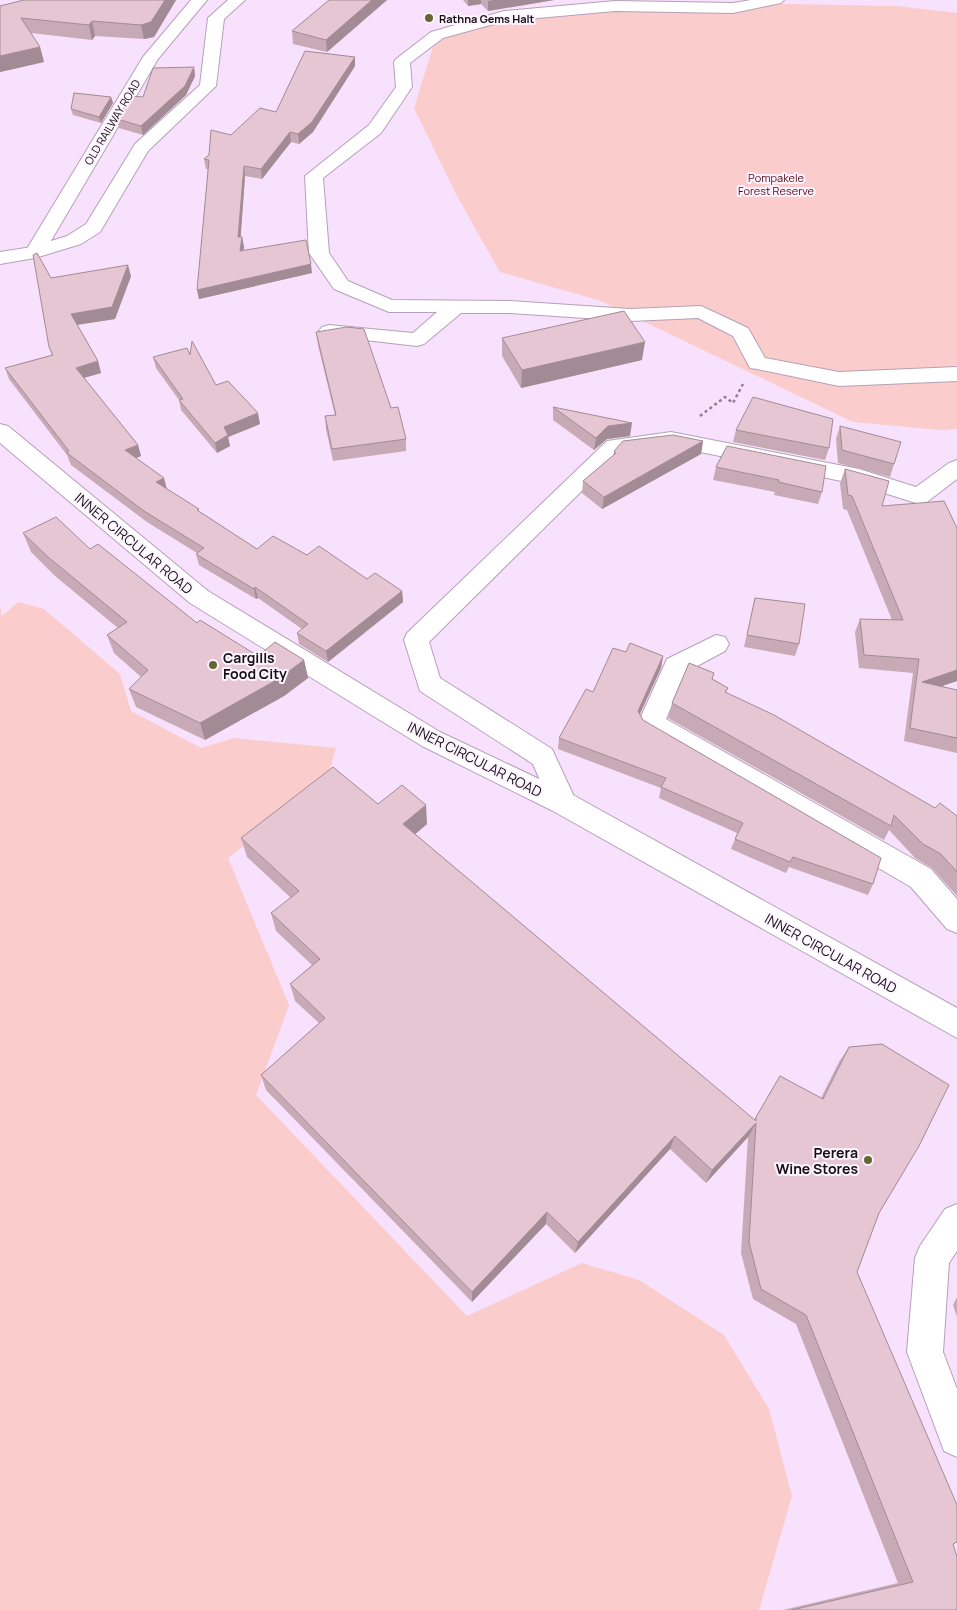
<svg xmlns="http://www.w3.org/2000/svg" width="957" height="1610" font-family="Manrope,sans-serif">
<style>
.green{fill:#facccc}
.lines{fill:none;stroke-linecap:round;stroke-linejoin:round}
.minor-casing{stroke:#b5a0b9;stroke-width:2}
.tertiary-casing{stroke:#b5a0b9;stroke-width:2}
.path{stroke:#8f7f92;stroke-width:2.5;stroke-dasharray:3 3;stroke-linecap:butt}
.minor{fill:#fff;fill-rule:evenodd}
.tertiary{fill:#fff;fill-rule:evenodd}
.wall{fill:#c7aab6}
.shaded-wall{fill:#a28b94}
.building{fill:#e7c6d4;stroke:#a28b94}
.poi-dot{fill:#676531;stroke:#fdf4ff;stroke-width:2}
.labels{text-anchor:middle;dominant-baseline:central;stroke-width:4;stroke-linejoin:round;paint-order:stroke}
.far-poi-label{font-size:11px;font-weight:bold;fill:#150e16;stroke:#fdf4ff;text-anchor:start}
.far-street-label{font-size:11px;fill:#150e16;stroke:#fdf4ff}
.far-park-label{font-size:11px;fill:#4f0a15;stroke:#fdf4ff}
.street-label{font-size:14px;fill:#150e16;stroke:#fdf4ff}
.poi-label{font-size:14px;font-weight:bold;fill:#150e16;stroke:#fdf4ff;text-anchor:start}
</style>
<rect width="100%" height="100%" fill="#f8e1fc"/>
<path class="green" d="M728,3L896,6L957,13V429L940,430L853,422L601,301L500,272L457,196L414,108L437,34L542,15Z
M18,602L44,609L120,674L131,711L201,748L234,738L336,748L327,779L228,858L289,1005L256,1095L467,1316L582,1263L639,1280L724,1335L769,1409L792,1496L759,1610H0V606L2,616Z"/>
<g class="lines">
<g class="minor-casing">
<path id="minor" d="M191,0H207L158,59L42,256H28L25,252L143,57Z
M751,0H784L781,3L733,13L615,11L505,21L443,38L410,63L412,87L381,133L323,178L329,253L348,281L392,300L510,301L630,309L701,306L748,328L765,358L839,372L957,367V381L839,386L757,369L750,368L733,336L698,318L630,321L510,313H461L424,344L417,346L322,335L319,331L322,327L329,325L413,333L437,312H389L334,289L309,253L305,176L369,125L396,87L394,62L396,59L431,32L504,11L615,1L733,3Z
M671,432L859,469L916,487L949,463L957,460V479L927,502L919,504L856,484L671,446L621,452L429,642L440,678L552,749L577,803L573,811L563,814L553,811L533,764L420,691L404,640L407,633L607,441Z
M716,635L725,637L729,644L725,651L686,672L666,719L931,869L957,899V933L947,929L911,887L642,730L638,723L667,659Z"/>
</g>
<g class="tertiary-casing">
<path id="tertiary" d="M228,0H245L224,19L216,86L148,151L100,232L81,244L35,258L0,264V252L32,247L67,236L86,224L135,144L200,85L208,18Z
M0,424L8,426L208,591L440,732L573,795L957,1008V1038L553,811L422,746L190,603L0,443Z
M957,1204V1251L949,1263L943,1352L957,1389V1457L944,1451L907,1352L915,1258L920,1246L945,1209Z"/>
</g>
<path class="path" d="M700,416L725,397L733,403L743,384"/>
<use href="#minor" class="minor"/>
<use href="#tertiary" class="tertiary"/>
</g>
<path class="wall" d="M176,0L154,37L144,39L95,36L92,40L31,33L40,47L44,62L0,72V6Z
M329,0H387L327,52L293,44L292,31Z
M463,0H554L488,11L481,4L468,6Z
M355,57V66L313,132L299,144L291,142L262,179L245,176L240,237H242L244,247L243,250L312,273L199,299L208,169H206L204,159L231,135L276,112Z
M194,67L195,76L186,95L143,135L119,128L117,119L143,97Z
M111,97L113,103L101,123L73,115L71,109Z
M131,276L115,319L77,325L98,361L101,373L84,378L138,445L141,456L136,458L166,489L200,512L257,549L307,555L367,579L402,591L403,602L328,662L299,644L297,633L302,629L258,598L256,599L199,565L196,554L197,553L147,522L71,465L67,455L9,379L5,368L52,355L49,347L51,278Z
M316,332L391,408L406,439V451L333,461L326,429L325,416L335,415L318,345Z
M502,338L642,360L521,388L502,356Z
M190,355L216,385L260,424L228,437L230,446L217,453L181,410L179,400L156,368L153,357Z
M553,407L630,436L607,439L594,450L553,420Z
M840,426L894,464L890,477L838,463L836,439Z
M736,430L829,448L825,460L733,442Z
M703,441L701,454L602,509L582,493L583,481L613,456L614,451Z
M727,446L822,492L818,504L774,495L775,492L713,480L716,467Z
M845,469L882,506L957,681L941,686L957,690V753L904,741L913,673L859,668L855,632L860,619L892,620L847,510L843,509L840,483Z
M23,533L90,549L197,623L258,656L304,660L308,678L284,696L205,740L136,707L129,689L141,677L114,653L107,635L118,628L55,576L31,552Z
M755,598L799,644L795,656L744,647Z
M626,652L663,656L661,668L640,714L643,720L873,884L868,895L789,867L786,873L731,849L735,839L737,833L659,798L661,788L558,749L559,738L593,692Z
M713,679L728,688L726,693L935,808L957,816V896L932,868L915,858L889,830L884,840L668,718L672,703Z
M378,804L427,824L415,834L754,1120L780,1076L821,1098L839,1062L849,1047L879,1213L857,1272L953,1544L957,1610H783L898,1583L796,1324L753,1299L741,1253L748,1137L706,1183L670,1149L575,1253L546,1224L472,1302L266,1090L261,1075L319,1023L295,1001L290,984L312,965L276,931L271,913L291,898L247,857L241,838Z
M957,1297V1317L953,1305Z"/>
<path class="shaded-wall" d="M165,0H176L154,37L144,39L141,25Z
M372,0H387L327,52L326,40Z
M468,0H481V4L468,6Z
M494,0H554L488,11V1Z
M92,21L95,36L92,40L89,25Z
M40,47L44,62L0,72V56Z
M355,57V66L313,132L299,144L298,134Z
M194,67L195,76L186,95L143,135L141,126Z
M111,97L113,103L101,123L99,117Z
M290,132L291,142L262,179L261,169Z
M244,166L245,176L240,247L238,237Z
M242,237L244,247L242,261L240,251Z
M311,264L312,273L199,299L197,290Z
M128,265L131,276L115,319L75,325L71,314Z
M645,342L642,360L521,388L522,370Z
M98,361L101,373L80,379L76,368Z
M258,413L260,424L228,437L230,446L217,453L215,443L224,427Z
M632,423L630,436L607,439L594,450L596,438L608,426Z
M703,441L701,454L602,509L604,497Z
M138,445L141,456L129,461L125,450Z
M164,478L167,489L156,482Z
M255,587L258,598L256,599L254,589Z
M402,591L403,602L328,662L326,651Z
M663,656L661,668L636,722L638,711Z
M304,660L308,678L284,696L205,740L200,723Z
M957,670V681L916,695L922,682Z
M426,805L427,824L405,843L403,824Z
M756,1123L748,1137L706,1183L712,1170Z
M675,1136L670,1149L575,1253L578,1242Z
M547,1212L546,1224L472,1302V1292Z"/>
<path class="building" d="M24,0H165L151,22L141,25L92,21L89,25L21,18L40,47L0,56V6Z
M329,0H372L326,40L292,31Z
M305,51L355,57L312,122L298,134L290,132L261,169L244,166L238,237H242L240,251L306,240L311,264L197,290L209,160L204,159L209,155L211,130L231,135L260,108L276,112Z
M194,67L185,86L141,126L117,119L131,96L143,97L153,68Z
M74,93L111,97L99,117L71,109Z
M37,253L51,278L128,265L112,307L71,314L98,361L76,368L138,445L125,450L164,478L156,482L199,509L197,510L257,549L273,536L307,555L319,546L367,579L375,573L402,591L326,651L297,633L308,624L255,587L254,589L196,554L204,548L144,511L67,453L69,451L5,368L53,355L49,347L33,255Z
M624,311L645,342L522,370L502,338Z
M347,327L364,329L391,408L398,407L406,439L332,449L325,416L336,415L316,332Z
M192,341L216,385L228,381L258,413L224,427L228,435L215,443L179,400L183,399L153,357L187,348L190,355Z
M753,397L833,419L829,448L736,430Z
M553,407L632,423L608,426L596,438Z
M840,426L901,442L894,464L842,450Z
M673,435L703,441L604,497L583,481L616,453L614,451L623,441Z
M727,446L826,466L822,492L778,482L779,480L716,467Z
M845,469L889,481L882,506L944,501L957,528V670L922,682L957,690V738L910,728L919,659L864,655L860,619L903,620L852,496L848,495Z
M56,517L90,549L98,544L197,623L200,620L258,656L275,642L304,660L280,678L200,723L129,689L148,670L107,635L127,622L48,557L23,533Z
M755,598L805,604L799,644L747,635Z
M630,643L663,656L638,711L643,720L881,858L873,884L793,857L790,862L735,839L743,823L661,787L666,778L559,738L586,689L593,692L613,648L626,652Z
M689,663L714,673L712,679L728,688L725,692L774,715L935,808L940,803L957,816V872L941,854L923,844L894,815L891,826L672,703Z
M333,767L378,804L402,785L426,805L403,824L756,1121V1117L780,1076L823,1099L849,1047L882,1044L949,1085L919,1146L879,1213L857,1272L957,1505V1542L953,1544L957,1557V1610H792L913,1582L806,1315L761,1289L749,1242L756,1123L712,1170L675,1136L578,1242L547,1212L472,1292L261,1075L325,1018L290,984L320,959L271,913L299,891L241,838Z"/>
<g class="poi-dot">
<circle cx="429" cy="18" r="5"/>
<circle cx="213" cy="665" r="5"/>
<circle cx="868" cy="1160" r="5"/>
</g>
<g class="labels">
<g class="far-poi-label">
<text x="439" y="18">Rathna Gems Halt</text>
</g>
<g class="far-street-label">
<text transform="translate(112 122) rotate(-59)">OLD RAILWAY ROAD</text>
</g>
<g class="far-park-label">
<text x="776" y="177">Pompakele<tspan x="776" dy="13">Forest Reserve</tspan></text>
</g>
<g class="street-label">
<text transform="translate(134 543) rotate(40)">INNER CIRCULAR ROAD</text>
<text transform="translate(475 759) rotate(27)">INNER CIRCULAR ROAD</text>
<text transform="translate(831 953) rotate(29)">INNER CIRCULAR ROAD</text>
</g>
<g class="poi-label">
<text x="223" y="657">Cargills<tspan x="223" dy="16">Food City</tspan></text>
<text x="858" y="1152" text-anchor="end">Perera<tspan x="858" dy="16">Wine Stores</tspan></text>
</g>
</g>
</svg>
